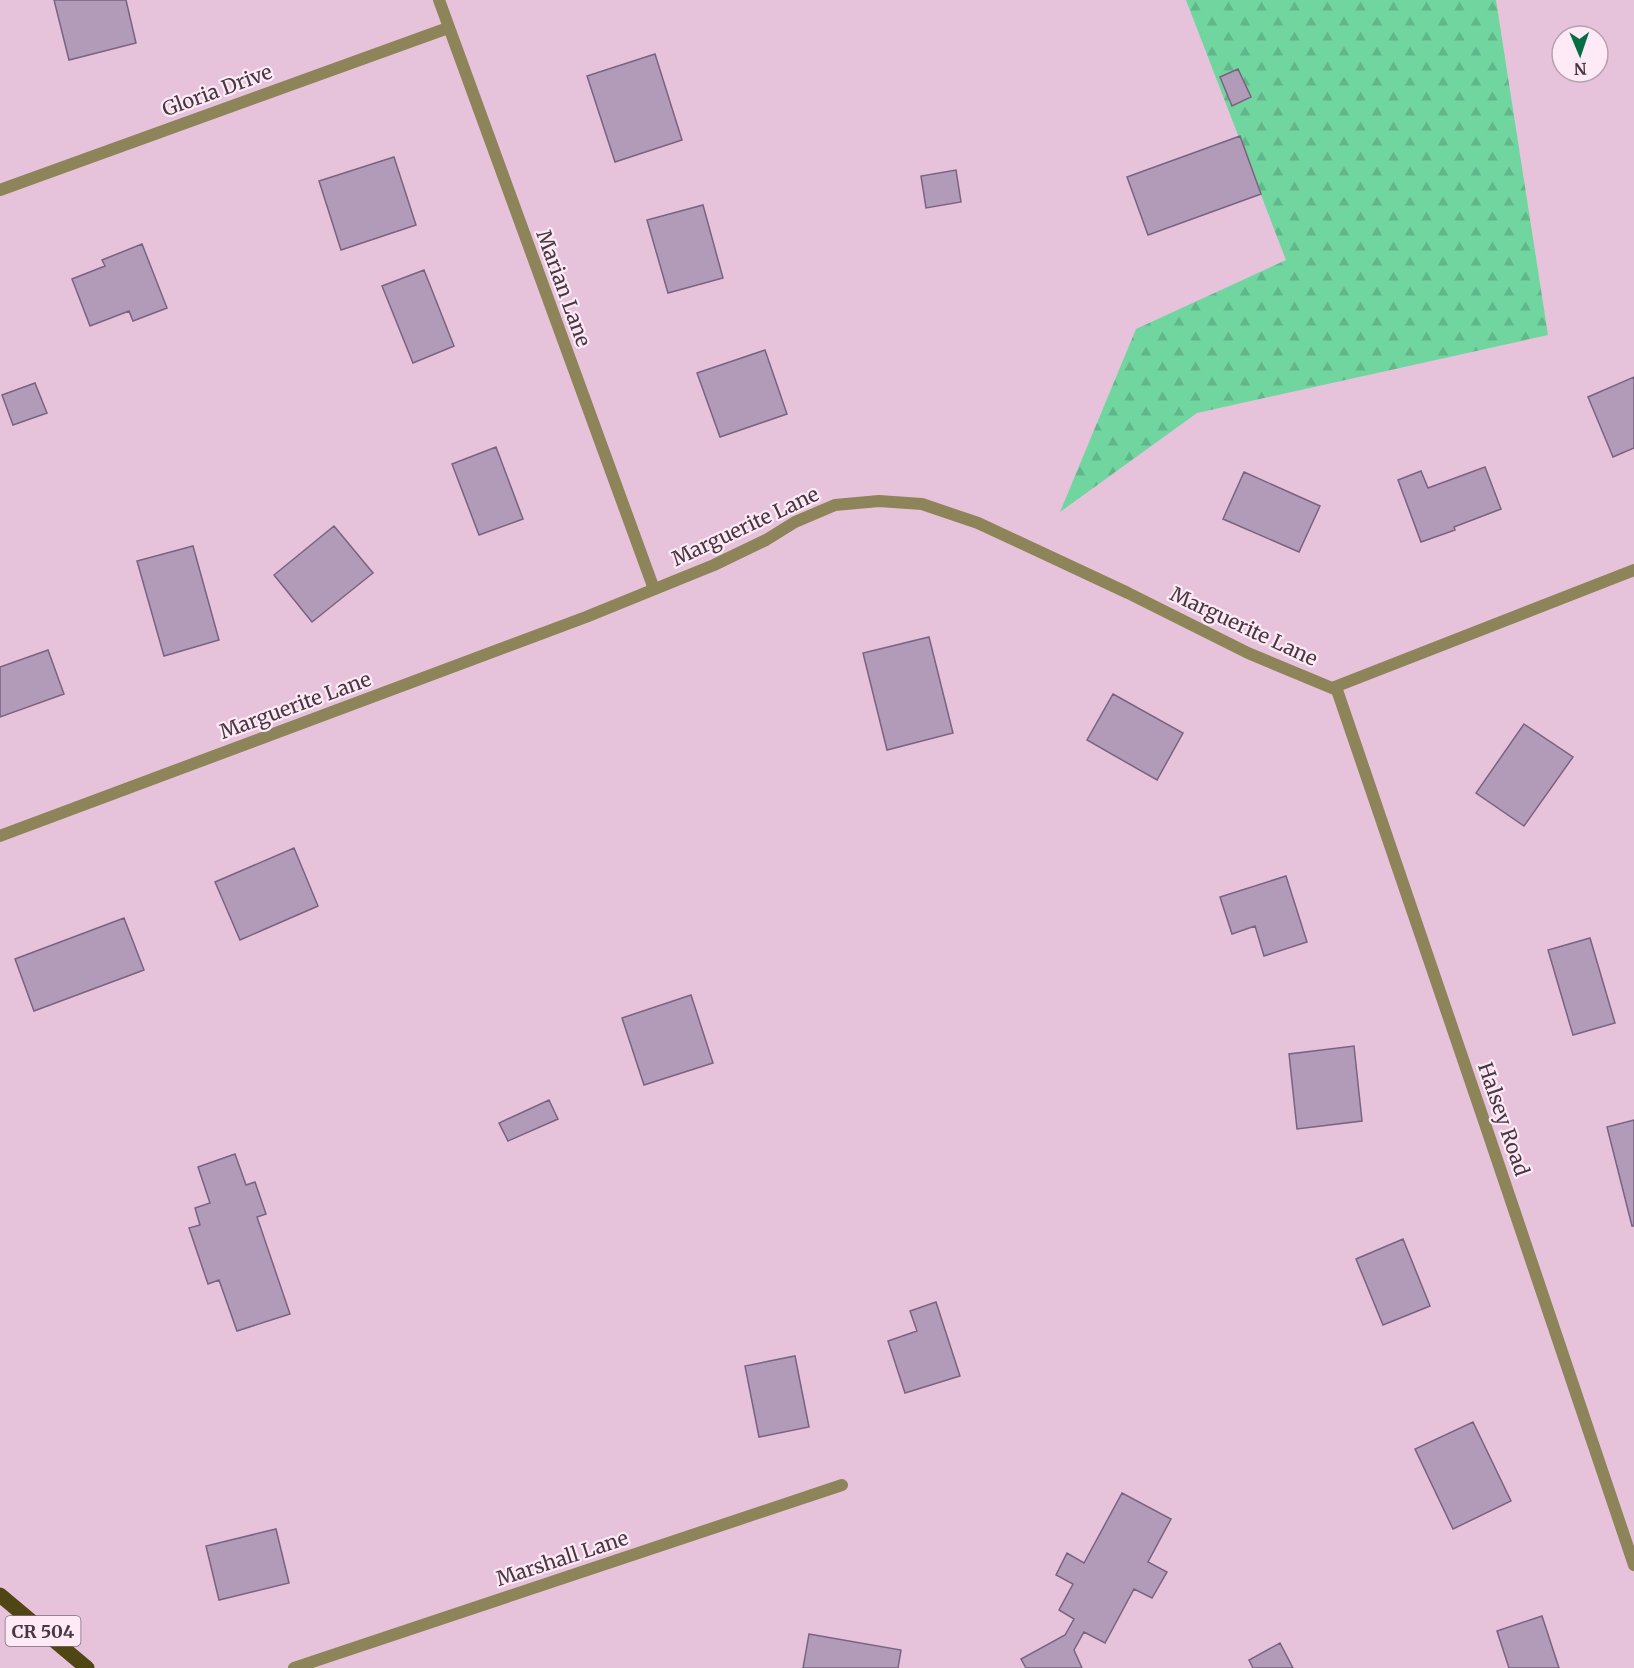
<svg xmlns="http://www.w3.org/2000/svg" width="1634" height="1668" font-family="Merriweather,serif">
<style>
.forest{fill:url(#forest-firs)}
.building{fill:#b29ab9;stroke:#796380;stroke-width:1.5}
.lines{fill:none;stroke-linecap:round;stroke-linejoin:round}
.service{stroke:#8d8459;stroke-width:12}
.minor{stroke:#8d8459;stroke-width:12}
.primary{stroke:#504613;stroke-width:15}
.labels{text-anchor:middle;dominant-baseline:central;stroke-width:4.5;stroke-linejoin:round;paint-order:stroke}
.shield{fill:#fdeaf6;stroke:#7d6d77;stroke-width:1.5}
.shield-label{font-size:18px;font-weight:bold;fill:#463741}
.street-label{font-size:20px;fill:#463741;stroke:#fdeaf6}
</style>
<defs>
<pattern id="forest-firs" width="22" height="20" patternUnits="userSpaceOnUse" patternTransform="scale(1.5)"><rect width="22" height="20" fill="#70d59f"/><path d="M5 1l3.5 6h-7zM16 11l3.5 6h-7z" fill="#62b78a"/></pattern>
</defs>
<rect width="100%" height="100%" fill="#e7c3db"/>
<path class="forest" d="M1186,0H1496L1548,335L1197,413L1060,512L1136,329L1286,260Z"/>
<path class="building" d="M54,0H126L136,43L69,60Z
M655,54L682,140L615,162L587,76Z
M1238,69L1251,97L1232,106L1220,77Z
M1240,136L1261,194L1148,235L1127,177Z
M394,157L416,225L341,250L319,181Z
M956,170L961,202L926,208L921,176Z
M703,205L723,278L668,293L647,220Z
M142,244L167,308L133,321L129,311L90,326L72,279L105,266L102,260Z
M424,270L454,346L413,363L382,286Z
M765,350L787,414L720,437L697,373Z
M1634,377V448L1613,457L1588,397Z
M35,383L47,413L13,425L2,395Z
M496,447L523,519L479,535L452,464Z
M1485,467L1501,509L1454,527L1455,530L1421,542L1398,480L1421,471L1428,488Z
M1244,472L1320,506L1299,552L1223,519Z
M334,526L373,573L312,622L274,575Z
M193,546L219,640L164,656L137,561Z
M929,637L953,733L887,750L863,653Z
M48,650L64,694L0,717V667Z
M1113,694L1183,733L1157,780L1087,740Z
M1524,724L1573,757L1524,826L1476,793Z
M294,848L318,906L240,940L215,882Z
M1286,876L1307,942L1264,956L1255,926L1232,934L1220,897Z
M124,918L144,970L34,1011L15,959Z
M1590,938L1615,1023L1573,1035L1548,950Z
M691,995L713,1063L644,1085L622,1018Z
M1354,1046L1362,1121L1297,1129L1289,1054Z
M549,1100L558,1119L508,1141L499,1123Z
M1634,1120V1226H1632L1607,1127Z
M235,1154L246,1185L255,1182L266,1214L257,1217L290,1314L237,1331L219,1280L208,1284L189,1228L200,1225L195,1208L210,1203L198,1167Z
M1403,1239L1430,1306L1383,1325L1356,1259Z
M936,1302L960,1376L905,1393L888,1341L917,1331L910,1311Z
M795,1356L809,1427L759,1437L745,1366Z
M1473,1422L1511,1501L1453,1529L1415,1449Z
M1122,1493L1171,1519L1148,1562L1167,1572L1152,1598L1134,1589L1105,1643L1084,1632L1074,1650L1082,1668H1026L1021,1659L1065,1635L1074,1619L1059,1610L1073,1584L1056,1575L1067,1553L1084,1563Z
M276,1529L289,1583L219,1600L206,1546Z
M1542,1616L1559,1668H1509L1497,1631Z
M809,1634L901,1650L898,1668H803Z
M1280,1643L1293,1668H1253L1249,1660Z"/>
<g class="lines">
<path class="service" d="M294,1668L842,1485"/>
<path class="minor" d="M439,0L654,589
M0,190L448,28
M1332,688L1337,690L1482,1115L1634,1565
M0,836L586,617L714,565L766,540L795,522L835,505L879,501L922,504L978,523L1128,593L1248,653L1332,688L1634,570"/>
<path class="primary" d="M0,1595L87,1668"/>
</g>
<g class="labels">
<rect class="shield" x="5.5" y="1616" width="75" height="30" rx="4.5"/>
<g class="shield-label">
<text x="43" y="1631">CR 504</text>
</g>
<g class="street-label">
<text transform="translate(217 90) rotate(-20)">Gloria Drive</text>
<text transform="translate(564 288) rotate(70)">Marian Lane</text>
<text transform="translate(745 526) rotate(-25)">Marguerite Lane</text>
<text transform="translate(1244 626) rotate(25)">Marguerite Lane</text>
<text transform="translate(295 705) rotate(-20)">Marguerite Lane</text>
<text transform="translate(1504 1119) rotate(71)">Halsey Road</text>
<text transform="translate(562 1558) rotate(-18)">Marshall Lane</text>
</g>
</g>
<g transform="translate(1580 54) rotate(178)"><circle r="28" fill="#fdeaf6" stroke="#b4a2ae" stroke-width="1.5"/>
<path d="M0-4.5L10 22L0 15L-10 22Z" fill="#066e44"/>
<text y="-9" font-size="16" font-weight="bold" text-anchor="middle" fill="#463741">N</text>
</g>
</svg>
